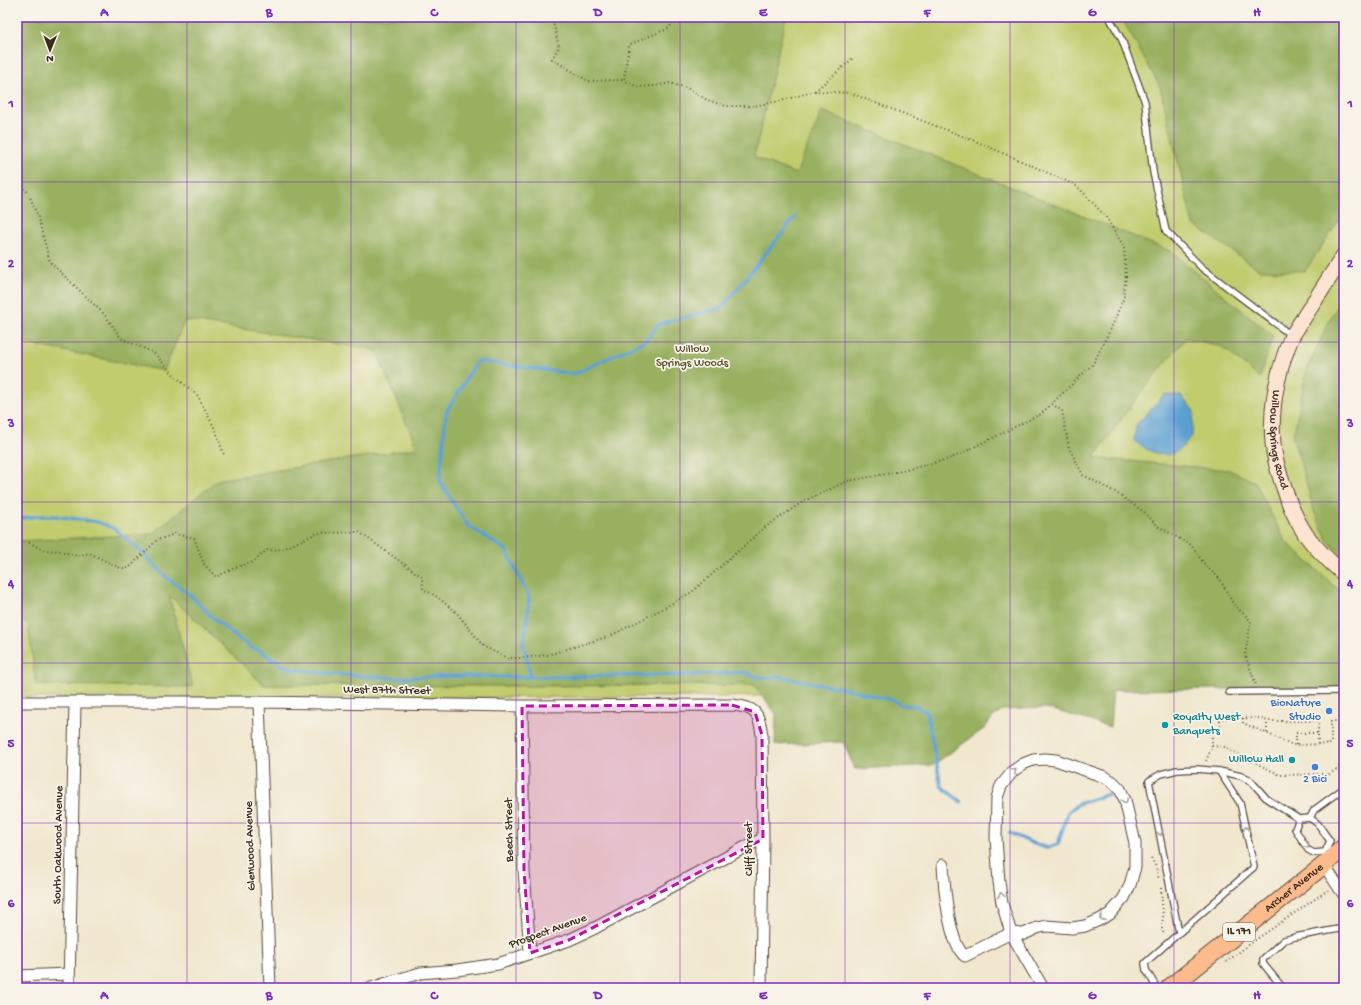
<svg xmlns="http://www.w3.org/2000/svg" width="1361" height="1005" font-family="'Gochi Hand',sans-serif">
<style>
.green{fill:#c0cc6e;stroke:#7e7b46}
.forest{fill:#98b061;stroke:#6a6d40}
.water{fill:#5ca0d1;stroke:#4c6578}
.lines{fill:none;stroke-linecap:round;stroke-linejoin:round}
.stream{stroke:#5ca0d1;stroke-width:3.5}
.lane-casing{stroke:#564639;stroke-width:8}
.street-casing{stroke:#564639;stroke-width:13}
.secondary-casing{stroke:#564639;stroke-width:17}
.primary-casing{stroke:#564639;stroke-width:19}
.path{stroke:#564639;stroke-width:2;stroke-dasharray:1 3;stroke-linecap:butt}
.lane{stroke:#fff;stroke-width:5.5}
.street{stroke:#fff;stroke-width:11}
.secondary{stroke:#fde4d1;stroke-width:15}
.primary{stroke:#fbbb8c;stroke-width:17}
.oneway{stroke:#a79f9a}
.marked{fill:#b5179e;fill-opacity:0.2;stroke:#b5179e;stroke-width:3;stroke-dasharray:8 5;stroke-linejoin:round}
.grid{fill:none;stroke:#7b2cbf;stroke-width:1;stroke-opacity:0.55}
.shop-dot{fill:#3f7fe0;stroke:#f7f3e8;stroke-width:1.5}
.culture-dot{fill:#0f9aa8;stroke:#f7f3e8;stroke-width:1.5}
.labels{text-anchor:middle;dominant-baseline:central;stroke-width:3.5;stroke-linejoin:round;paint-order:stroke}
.shield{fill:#f7f3e8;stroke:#73665b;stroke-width:1}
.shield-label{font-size:11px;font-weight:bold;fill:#3b2a1e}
.park-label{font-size:12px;fill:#5c5232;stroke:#f7f3e8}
.street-label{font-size:12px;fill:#3b2a1e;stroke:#f7f3e8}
.shop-label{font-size:12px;fill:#366cbe;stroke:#f7f3e8;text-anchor:end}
.culture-label{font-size:12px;fill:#0d838f;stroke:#f7f3e8;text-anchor:start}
.neatline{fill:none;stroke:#7b2cbf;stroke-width:1.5}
.grid-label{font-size:13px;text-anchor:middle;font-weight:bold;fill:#7b2cbf}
</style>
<rect width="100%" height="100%" fill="#f7f3e8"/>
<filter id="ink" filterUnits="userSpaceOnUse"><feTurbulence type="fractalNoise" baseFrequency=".025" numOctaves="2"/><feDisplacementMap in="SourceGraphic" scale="8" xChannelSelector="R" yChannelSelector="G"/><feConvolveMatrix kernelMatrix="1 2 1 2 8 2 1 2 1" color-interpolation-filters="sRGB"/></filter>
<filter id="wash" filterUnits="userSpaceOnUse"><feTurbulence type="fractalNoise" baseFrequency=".012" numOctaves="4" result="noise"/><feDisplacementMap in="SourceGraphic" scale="16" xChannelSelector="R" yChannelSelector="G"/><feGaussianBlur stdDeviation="0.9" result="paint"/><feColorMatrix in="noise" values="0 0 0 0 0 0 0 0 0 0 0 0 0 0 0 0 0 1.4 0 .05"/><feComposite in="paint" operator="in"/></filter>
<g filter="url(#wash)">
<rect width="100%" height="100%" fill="#f1e7cf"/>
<path class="green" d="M17,17H1344V681L714,697L17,698Z"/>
<path class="forest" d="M17,17H786L754,157L796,174L822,111L1170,251L1273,336L1260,378L1221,346L1186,338C1153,376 1122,416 1094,458L1229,470L1255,482L1285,541L1344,595V688L1113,690L1110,727L1047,708L1002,710L992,718L985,728L933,765L855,769L843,742L775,745L776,714L754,685L506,686L264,685L169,595L193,687L36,685L28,623L17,619V541L152,534L217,480L417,448L376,350L185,320L164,371L24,343L17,353Z
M1121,17H1344V213L1305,271L1260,270L1193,224L1160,87Z
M1344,297V556L1328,541L1314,511L1293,437L1307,369L1331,317Z"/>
<path class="water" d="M1165,394L1167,395H1180L1194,411L1192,436C1187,441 1182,449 1176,452C1162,460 1145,449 1134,441L1136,425Z"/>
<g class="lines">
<path class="stream" d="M17,519L38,516H55L98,522L115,529L143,553L167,578L189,594L210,615L232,634L253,649L260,650L273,660H277L280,664L293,669L332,674L398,678L447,676L520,677L692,675L746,672C756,679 769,678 781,677L857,691L866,694L893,700L901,705L916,706L927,713L941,786L961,802
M531,677L523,643L526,629L529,597L506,550L467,525L440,481L446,413L477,361L574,374L645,341L659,324L722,308L795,217
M1010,833L1032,843L1047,848L1058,844L1068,812L1078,804L1109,794"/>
</g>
</g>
<g filter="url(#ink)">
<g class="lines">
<g class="lane-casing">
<path id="lane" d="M1109,17L1122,40L1145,102L1153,172L1166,231L1202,268L1292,336
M1229,692L1344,691
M1310,818L1314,810L1344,788
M1299,819L1295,829L1308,850L1314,853L1325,852
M1179,933L1149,781L1161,774L1177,770L1197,769L1219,771L1241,776L1251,781L1267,799L1299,819L1310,818L1318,824L1330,841L1325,852
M1157,988L1146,970L1145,963L1254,867L1240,803L1219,771
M1283,988L1265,966L1263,963V959L1284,940L1295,937L1344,928"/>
</g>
<g class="street-casing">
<path id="street" d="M17,702H259L522,706L732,705C755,707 759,712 762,735L763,839L761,988
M259,702L270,988
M522,706L524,870L530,953
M943,865C944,885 949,945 965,956L1011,933L1024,934L1037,928L1046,926L1072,928L1085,926L1099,920L1110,914L1124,898L1130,885L1135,867V843L1125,800L1120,789L1113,782L1105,777L1056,760L1045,759L1033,760L1023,764L1013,771L1001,786L997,798L996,838L999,882L1002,903L1011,933L1043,988
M1324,865L1344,895
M17,976L69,974
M69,988L75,702
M371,988L420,973L457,970L498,964L569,940L595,928L751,844L763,839"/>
</g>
<g class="secondary-casing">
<g id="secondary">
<path id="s1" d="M1344,255L1292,336C1278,369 1270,407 1273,443C1274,459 1279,473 1284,488C1289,504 1296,520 1306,535C1317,550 1330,562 1344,574"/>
</g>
</g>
<g class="primary-casing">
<g id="primary">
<path id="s2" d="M1169,988L1324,865L1344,847"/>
</g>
</g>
<path class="path" d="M552,17L559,47L552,59L588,81L624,80L629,45L669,28L676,17
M815,91L852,59
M17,184L28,192L37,214L50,262L104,314L121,338L154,353L176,377L198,396L216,431L224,455
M1052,404L1062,411L1069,448L1083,475L1115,492L1144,512L1159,527L1191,545L1205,565L1220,579L1233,604L1251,621L1245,655L1256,685
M17,543H30L44,550L61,551L77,556L89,553L120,568H129L157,540L175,534L194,538L204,564L216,577L237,567L253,562L267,550L283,549L317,533L359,532L422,577L423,589L436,596L457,613L483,646L507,658H520L547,655L610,636L662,609L692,592L764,528L804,501L848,481L902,471L952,458L1041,414L1093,364L1113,324L1124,297V288L1126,278L1124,247L1106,217L1077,186L1035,167L975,141L850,93L815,91L784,100L754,106H726L707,100L687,88L670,83L655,86L638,87L624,80
M17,579L22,692
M1243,718V723L1293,745L1331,744V721H1344
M1267,733V721
M1296,745V733H1318V744
M1212,746V730L1220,729V719L1261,718L1267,721H1318V733
M1206,761L1212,746L1224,747L1280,775L1321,774L1328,775L1344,764
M1151,858L1156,867L1159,880
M1161,888L1163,916L1162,928L1164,935
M1226,962L1254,941L1328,890
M1090,985L1092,988"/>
<use href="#lane" class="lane"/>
<use href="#street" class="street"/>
<use href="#secondary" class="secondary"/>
<use href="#primary" class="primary"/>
</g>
<defs><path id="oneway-chevron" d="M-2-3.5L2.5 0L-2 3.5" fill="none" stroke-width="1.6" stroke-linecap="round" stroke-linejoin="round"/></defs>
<g class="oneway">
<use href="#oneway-chevron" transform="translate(1014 771) rotate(-41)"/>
<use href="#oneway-chevron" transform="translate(1125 801) rotate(72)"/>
<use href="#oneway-chevron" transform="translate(1246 829) rotate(-102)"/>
<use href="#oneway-chevron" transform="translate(1160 833) rotate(79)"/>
<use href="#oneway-chevron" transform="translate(1307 846) rotate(49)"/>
<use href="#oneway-chevron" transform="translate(1001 895) rotate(-99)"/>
<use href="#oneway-chevron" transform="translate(1102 918) rotate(152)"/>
</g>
</g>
<path class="marked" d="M732,705L755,712L762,735L763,839L569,940L530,953L524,870L522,706Z"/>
<path class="grid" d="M187,17V988M351,17V988M516,17V988M680,17V988M845,17V988M1010,17V988M1174,17V988M17,182H1344M17,342H1344M17,502H1344M17,663H1344M17,823H1344"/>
<g class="shop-dot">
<circle cx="1329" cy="711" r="4"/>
<circle cx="1315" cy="767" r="4"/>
</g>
<g class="culture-dot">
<circle cx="1165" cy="725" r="4"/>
<circle cx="1292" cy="760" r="4"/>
</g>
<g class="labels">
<rect class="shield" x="1223" y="923" width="32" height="18" rx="3"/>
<g class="shield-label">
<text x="1239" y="932">IL 171</text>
</g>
<g class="park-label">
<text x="692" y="350">Willow<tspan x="692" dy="14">Springs Woods</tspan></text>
</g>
<g class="street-label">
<text stroke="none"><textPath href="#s1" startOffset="203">Willow Springs Road</textPath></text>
<text transform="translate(387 691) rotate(1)">West 87th Street</text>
<text transform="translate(510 830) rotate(-91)">Beech Street</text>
<text transform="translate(59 845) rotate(-89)">South Oakwood Avenue</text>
<text transform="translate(251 846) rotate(-92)">Glenwood Avenue</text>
<text transform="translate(750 849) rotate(-90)">Cliff Street</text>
<text stroke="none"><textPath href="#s2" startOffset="160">Archer Avenue</textPath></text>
<text transform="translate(548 932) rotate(-20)">Prospect Avenue</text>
</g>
<g class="shop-label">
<text x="1321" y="704">BioNature<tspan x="1321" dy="14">Studio</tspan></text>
<text x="1315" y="780" text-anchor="middle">2 Bici</text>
</g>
<g class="culture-label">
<text x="1173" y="718">Royalty West<tspan x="1173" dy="14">Banquets</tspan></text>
<text x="1284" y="760" text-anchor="end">Willow Hall</text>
</g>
</g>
<rect width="1361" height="1005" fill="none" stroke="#f7f3e8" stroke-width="44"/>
<g transform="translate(50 50) rotate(181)" stroke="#f7f3e8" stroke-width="3" paint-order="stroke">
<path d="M0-3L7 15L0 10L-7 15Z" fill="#3b2a1e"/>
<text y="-6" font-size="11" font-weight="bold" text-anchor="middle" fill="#3b2a1e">N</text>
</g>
<rect x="22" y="22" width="1317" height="961" class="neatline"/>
<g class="grid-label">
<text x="104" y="16">A</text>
<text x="269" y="16">B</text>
<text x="434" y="16">C</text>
<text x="598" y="16">D</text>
<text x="763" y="16">E</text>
<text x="927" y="16">F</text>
<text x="1092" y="16">G</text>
<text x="1257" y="16">H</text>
<text x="11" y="107">1</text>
<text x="1350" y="107">1</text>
<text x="11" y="267">2</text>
<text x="1350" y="267">2</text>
<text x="11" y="427">3</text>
<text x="1350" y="427">3</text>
<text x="11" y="587">4</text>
<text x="1350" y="587">4</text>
<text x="11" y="747">5</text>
<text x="1350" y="747">5</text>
<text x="11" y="907">6</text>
<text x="1350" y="907">6</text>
<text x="104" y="999">A</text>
<text x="269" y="999">B</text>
<text x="434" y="999">C</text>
<text x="598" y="999">D</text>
<text x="763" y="999">E</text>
<text x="927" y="999">F</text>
<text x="1092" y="999">G</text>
<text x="1257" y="999">H</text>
</g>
</svg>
